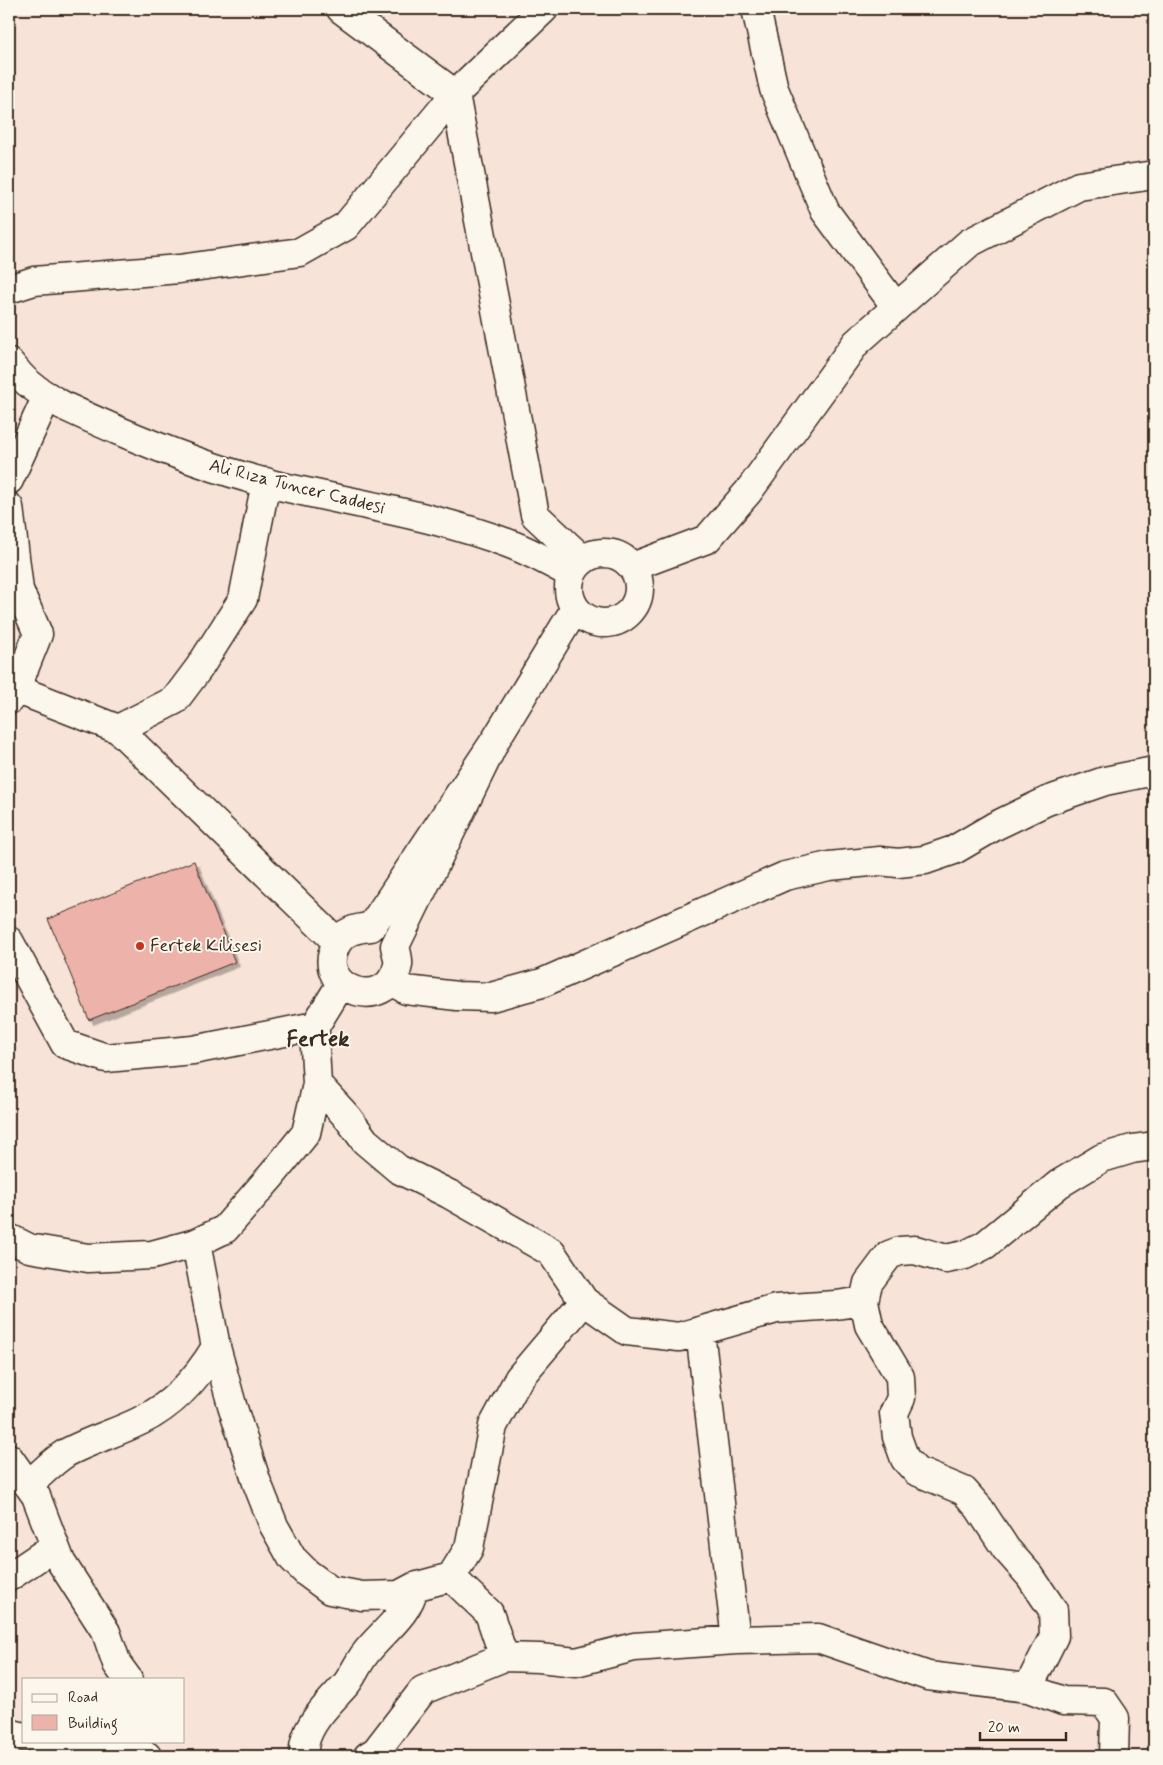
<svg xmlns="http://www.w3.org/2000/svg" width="1163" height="1765" font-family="Mynerve,sans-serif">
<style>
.building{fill:#edb3aa;stroke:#3b2a1e;filter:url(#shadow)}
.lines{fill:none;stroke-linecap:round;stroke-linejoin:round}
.minor-casing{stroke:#3b2a1e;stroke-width:31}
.tertiary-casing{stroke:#3b2a1e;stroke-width:31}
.minor{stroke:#fbf7ec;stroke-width:28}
.tertiary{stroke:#fbf7ec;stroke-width:28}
.poi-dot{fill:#c8321e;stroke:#fbf7ec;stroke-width:2}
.labels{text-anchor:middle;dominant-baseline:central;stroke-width:4;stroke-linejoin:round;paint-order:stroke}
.street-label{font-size:18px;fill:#3b2a1e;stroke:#fbf7ec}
.poi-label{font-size:18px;fill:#3b2a1e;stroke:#fbf7ec;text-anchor:start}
.district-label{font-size:22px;font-weight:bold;fill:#3b2a1e;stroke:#fbf7ec}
</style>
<defs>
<filter id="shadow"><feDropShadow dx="4.5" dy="4.5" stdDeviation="0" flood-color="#0004"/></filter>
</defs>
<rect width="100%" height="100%" fill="#f7e3d8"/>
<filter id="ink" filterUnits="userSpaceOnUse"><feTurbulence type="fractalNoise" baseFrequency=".02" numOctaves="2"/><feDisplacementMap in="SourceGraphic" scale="10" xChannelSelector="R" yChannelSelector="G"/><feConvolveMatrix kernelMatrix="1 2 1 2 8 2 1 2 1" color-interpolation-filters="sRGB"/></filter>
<g filter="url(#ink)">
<path class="building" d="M194,861L235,962L89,1020L48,919Z"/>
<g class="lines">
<g class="minor-casing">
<path id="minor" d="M341,9L455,94L535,515L583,560
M756,9L774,89L825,211L896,307
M9,289L34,281L179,269L300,252L346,226L455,94L544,9
M9,480L47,396
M9,507L19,590L38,634L16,689L9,700
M16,689L118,729L337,942
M118,729L175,700L199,668L243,599L266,482
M496,739L395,946C396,951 399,959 398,965C388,1015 313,990 336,945C343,931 357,928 371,927Z
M496,739L575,609
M9,941L65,1044L106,1058L193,1050L315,1026
M392,979L406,990L457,996L491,997L542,983L785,876L829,866L880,861L898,863L925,860L954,850L995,826L1047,801L1105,781L1154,771
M317,1084L348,1118L365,1141L398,1169L449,1194L551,1252L584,1301L627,1331L679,1337L776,1309L836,1305L864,1301
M9,1238L29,1248L88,1258L152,1255L196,1243L225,1229L272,1175L306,1133L317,1084L315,1048V1026L341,984
M196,1243L216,1347L232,1405L257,1483L274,1526L292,1558L307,1573L330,1590L362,1596L399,1595L414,1587L451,1577
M700,1331L736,1640
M9,1458L36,1496L61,1562L106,1632L117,1664L128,1679
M28,1485C40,1475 53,1461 66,1453C90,1440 116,1433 140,1421C172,1406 198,1377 216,1347
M9,1577L55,1546
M504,1657L489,1613L451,1577L469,1548L493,1426L519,1378L584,1301
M1028,1688L1054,1636L1053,1610L1030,1576L1006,1549L979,1508L964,1491L916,1471L905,1459L897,1437L894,1413L901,1398L900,1377L869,1325L864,1301L868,1283L889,1255L900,1251L915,1250L946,1259L965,1255L985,1245L1059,1184L1102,1158L1132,1149L1154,1146
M9,1733L24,1737
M39,1741L67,1749L147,1756
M304,1756C301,1727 330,1703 347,1683C355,1672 360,1658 370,1648C386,1629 409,1613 414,1587
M368,1756L376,1751L423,1690L504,1657L539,1658L576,1662L634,1647L736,1640L818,1638L928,1676L1028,1688L1063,1701L1104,1702L1115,1718L1114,1756"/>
</g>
<g class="tertiary-casing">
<path id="tertiary" d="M9,362C15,369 20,376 27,382C53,404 86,416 117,430C166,451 216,470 267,483C348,503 432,514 510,544C531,552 551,563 571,574
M569 588a35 35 0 1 1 70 0a35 35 0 1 1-70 0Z
M632,567L707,539L748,492L856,343L969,243L1079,186L1154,175"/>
</g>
<use href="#minor" class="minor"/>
<use href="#tertiary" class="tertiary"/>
</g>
</g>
<circle class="poi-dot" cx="140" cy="946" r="5"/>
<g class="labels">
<g class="street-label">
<text transform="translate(297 487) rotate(14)">Ali Rıza Tuncer Caddesi</text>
</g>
<g class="poi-label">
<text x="150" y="946">Fertek Kilisesi</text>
</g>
<g class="district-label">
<text x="318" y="1040">Fertek</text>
</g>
</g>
<rect width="1163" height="1765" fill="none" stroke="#fbf7ec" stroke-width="30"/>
<rect x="15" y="15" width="1133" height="1735" fill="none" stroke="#3b2a1e" stroke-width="2" filter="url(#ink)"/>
<rect x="22" y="1678" width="162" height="65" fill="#fbf7ec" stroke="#aea59a"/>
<rect x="32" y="1694" width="25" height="8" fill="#fbf7ec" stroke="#aea59a"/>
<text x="68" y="1702" font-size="15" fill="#3b2a1e">Road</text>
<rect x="32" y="1715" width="25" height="15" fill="#edb3aa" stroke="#aea59a"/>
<text x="68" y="1728" font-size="15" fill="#3b2a1e">Building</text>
<path d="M980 1732v8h86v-8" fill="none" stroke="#3b2a1e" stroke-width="2.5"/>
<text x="988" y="1732" font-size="15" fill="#3b2a1e" stroke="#fbf7ec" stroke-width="4" paint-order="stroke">20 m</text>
</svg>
